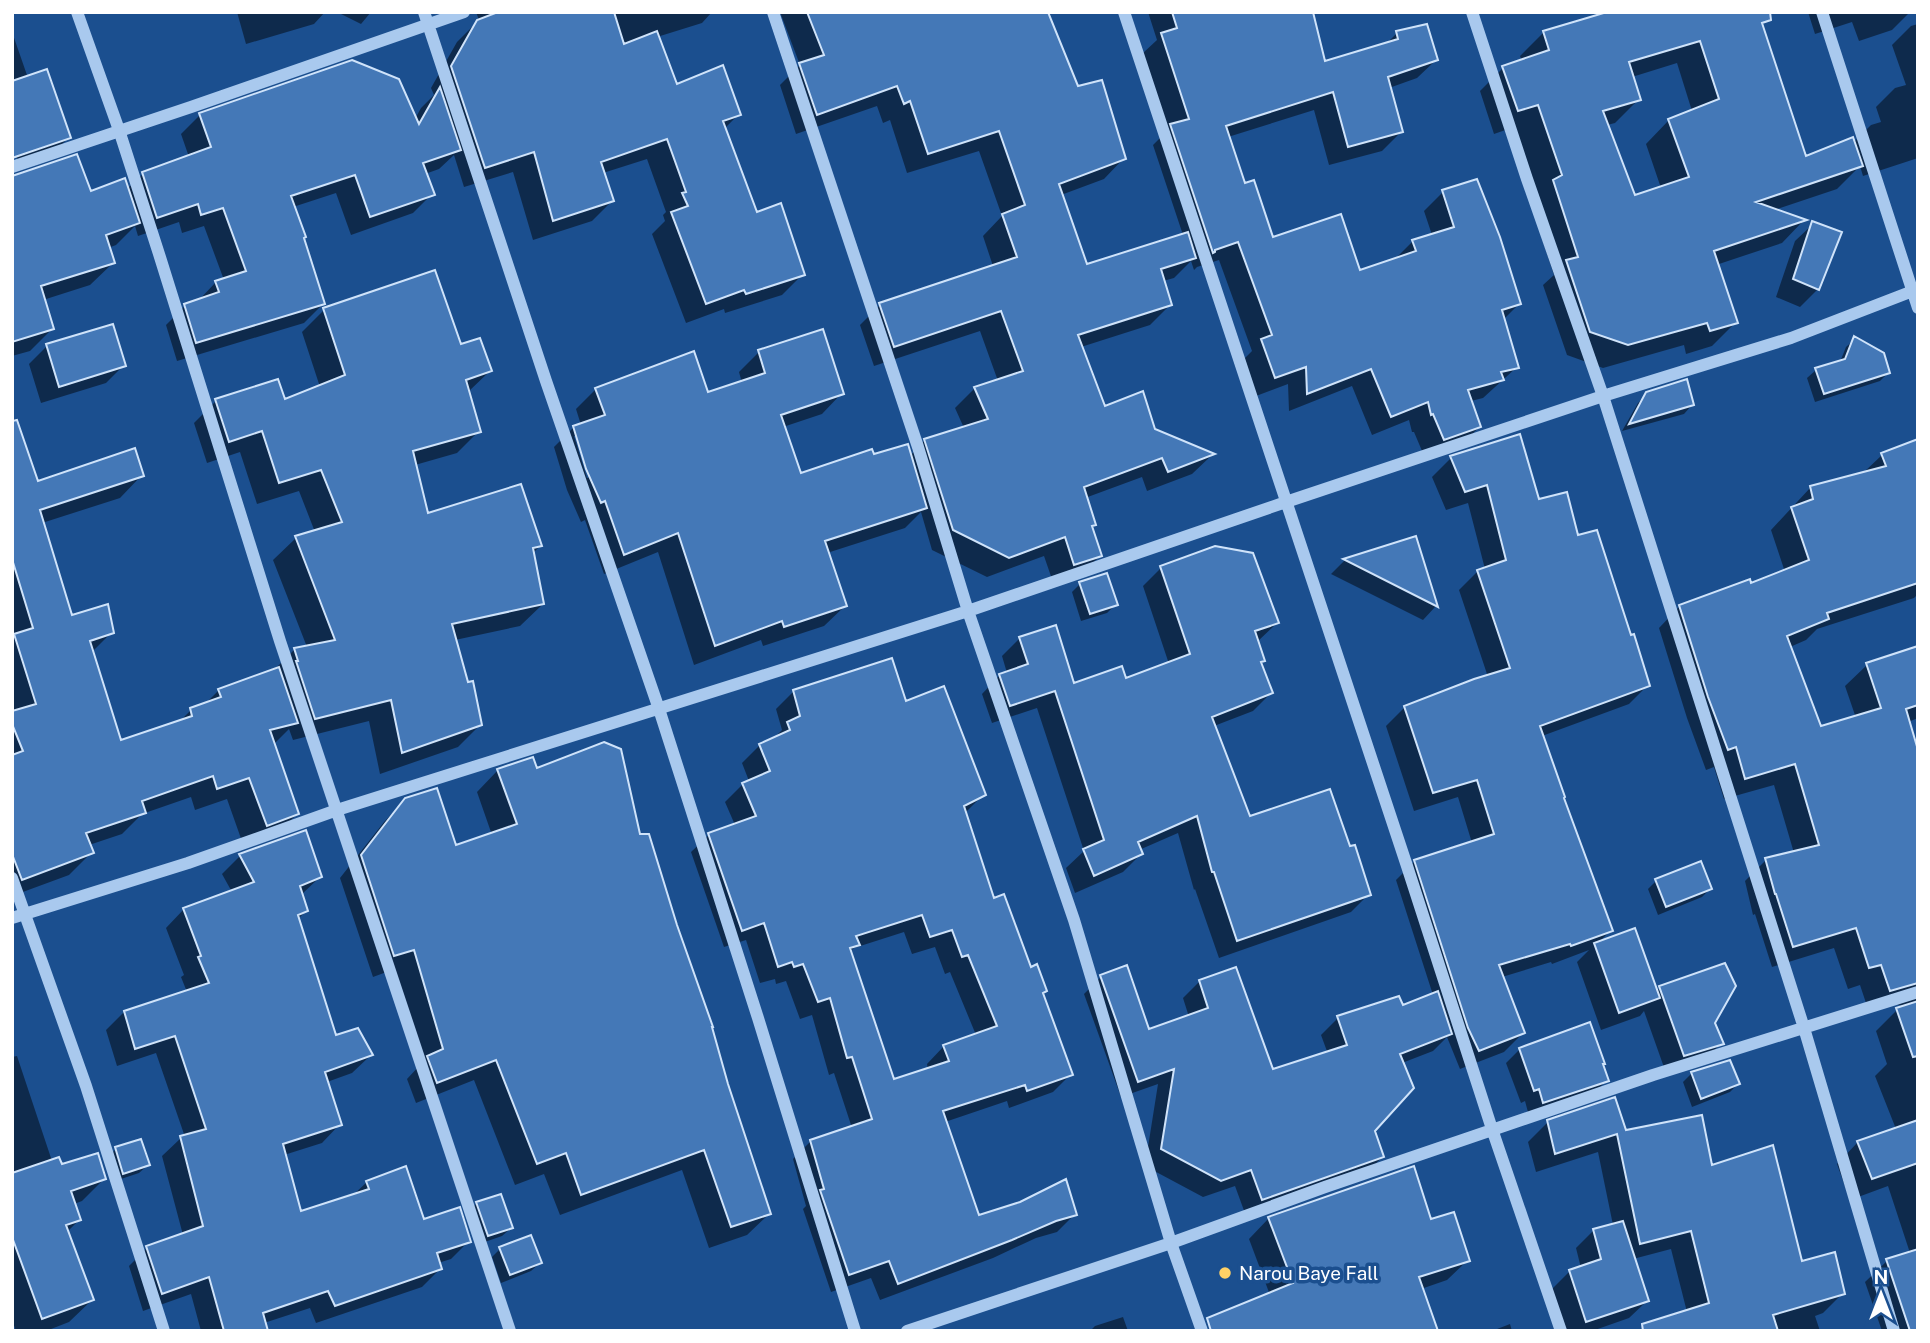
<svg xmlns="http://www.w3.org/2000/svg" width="1930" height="1343" font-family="'Public Sans',sans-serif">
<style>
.shadow{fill:#0007;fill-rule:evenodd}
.building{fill:#4478b7;stroke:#cfe3fa;stroke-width:2;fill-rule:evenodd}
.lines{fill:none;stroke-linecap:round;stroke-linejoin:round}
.minor{stroke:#a9c9ee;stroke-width:12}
.poi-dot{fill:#ffd166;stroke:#1b4f8f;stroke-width:2.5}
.labels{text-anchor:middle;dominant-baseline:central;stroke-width:7;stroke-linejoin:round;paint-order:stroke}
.poi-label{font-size:19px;fill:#fff;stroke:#1b4f8f;text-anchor:start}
</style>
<rect width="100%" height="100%" fill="#1b4f8f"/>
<path class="shadow" d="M237,12H325L314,24L246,44Z
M337,12H371L361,24Z
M476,12H712L702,23L657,37L676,86L739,114L724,129L756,215L803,274L782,295L725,313L724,309L686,323L652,234L665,221L663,215L666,212L647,159L603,173L612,201L592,221L533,240L513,172L464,187L454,155L439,169L425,174L432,194L413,213L351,235L336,193L293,207L323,304L304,323L177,361L166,325L185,306L197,302L216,282L224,280L204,226L182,233L179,222L138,236L135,226L116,245L108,248L113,263L90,285L43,300L52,329L30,351L12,356V181L90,193L127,189L143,174L189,157L181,134L200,115L415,119L421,108L434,95L431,88L457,42L479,20Z
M780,12H1031L1077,88L1124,158L1104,179L1061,195L1086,266L1183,235L1153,145L1168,130L1143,53L1157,40L1148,12H1311L1324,63L1386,44L1397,33L1436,60L1417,78L1389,88L1401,132L1382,151L1329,165L1314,110L1228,137L1244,185L1272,239L1359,272L1394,260L1413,241L1432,235L1424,211L1443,192L1519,304L1503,320L1517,367L1483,398L1471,401L1479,427L1461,446L1425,458L1414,432H1412L1409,420L1372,435L1352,386L1289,411L1288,384L1256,396L1243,360L1252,351L1219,260L1197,267L1194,270L1191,261L1174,278L1163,281L1170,305L1150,325L1081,347L1104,408L1212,455L1192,474L1147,491L1142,477L1085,498L1094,524L1090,528L1100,556L1079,576L1054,585L1044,556L987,577L932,550L921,512L905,528L827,553L845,606L824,626L763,646L761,640L694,665L658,552L604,574L585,520L581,522L567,490L554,447L574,427L581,425L576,409L596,389L707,394L742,383L739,372L759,352L842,393L822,414L783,427L800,475L873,456H910L925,440L964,428L955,408L975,388L998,381L980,331L874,366L860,325L880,305L993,266L983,236L1002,216L979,151L907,173L890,120L883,123L877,106L796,134L780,85L800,65ZM574,436H578L590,477L587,478Z
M1756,12L1804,158L1853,143L1871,125L1881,122L1876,107L1895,88L1906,85L1892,45L1911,26L1918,24V158L1863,176L1860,166L1837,189L1774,210L1804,220L1782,243L1716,265L1736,322L1712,346L1686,354L1684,345L1603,368L1567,355L1543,285L1554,275L1531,205L1514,127L1494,134L1480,91L1503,68L1522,61L1520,56L1544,32ZM1677,63L1692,111L1669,120L1646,144L1661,188L1634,197L1607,125L1615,123L1639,99L1632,77Z
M1808,12H1910L1892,30L1859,41L1852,22L1815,34Z
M12,32L28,78L69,137L47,160L21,168L12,145Z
M1813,224L1818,289L1800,307L1776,297L1795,241Z
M324,310L460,346L490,371L468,392L479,431L457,453L415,465L426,515L540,546L533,553L543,604L520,626L455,640L480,725L458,747L380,774L369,721L293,740L289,729L273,745L297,814L275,836L244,847L227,799L195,810L191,797L142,814L122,834L89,845L92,852L69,875L12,896V420L15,419L37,483L142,475L120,498L42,523L71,617L112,632L92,652L120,743L177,724L191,710L204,705L219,690L273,671L295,649L307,647L273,560L296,538L315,532L299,491L257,504L240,452L207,463L194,423L216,401L284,402L320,387L302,332Z
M1855,339L1888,373L1880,381L1815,402L1807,378L1816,370L1840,362L1846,347Z
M47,346L124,365L106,383L41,403L29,364Z
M1647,394L1692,405L1684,414L1622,431L1638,403Z
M1918,453V594L1914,598L1817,629L1806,640L1790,647L1820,729L1856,718L1845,686L1867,665L1918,648V718L1908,722L1918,756V1331H1882L1865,1282L1887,1261L1910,1253L1888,1186L1850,1200L1837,1164L1858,1142L1896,1129L1875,1076L1887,1064L1876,1031L1897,1010L1904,1007L1897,1004L1869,1012L1860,985L1848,989L1834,948L1772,967L1755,914L1753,915L1745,881L1766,860L1794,853L1774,785L1724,799L1714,767L1706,770L1687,718L1659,628L1680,606L1750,585L1785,572L1771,530L1811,487L1863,473L1882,455Z
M1451,458L1538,501L1577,538L1630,638L1648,685L1629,704L1542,736L1611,930L1598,943L1656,992L1660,988L1713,1023L1721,1043L1704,1061L1666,1073L1644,1011L1640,1016L1601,1030L1577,962L1589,950L1552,964L1551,962L1502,977L1523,1033L1504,1052L1460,1069L1447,1037L1433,1051L1402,1063L1373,1131L1382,1157L1366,1174L1246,1216L1235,1186L1203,1197L1145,1166L1158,1084L1121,1097L1084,994L1101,977L1148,1031L1189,1017L1183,998L1199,982L1235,969L1272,1072L1328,1054L1321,1035L1338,1018L1402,1007L1433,995L1396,880L1415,861L1472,843L1458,797L1414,811L1386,726L1405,707L1488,677L1459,590L1478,571L1485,569L1468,503L1446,510L1432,477Z
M1414,538L1436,606L1423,620L1331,574L1344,561Z
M1161,568L1277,623L1257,642L1263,661L1260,664L1271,693L1253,711L1214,726L1249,819L1349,848L1369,894L1351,912L1219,958L1195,889L1194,890L1178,833L1139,850L1141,854L1123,872L1075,893L1066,868L1084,851L1037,708L992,723L982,694L1000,675L1007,673L1002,656L1020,638L1073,686L1125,681L1169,664L1143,586Z
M1080,584L1116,604L1107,613L1081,621L1072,592Z
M794,691L904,703L984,794L966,812L993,900L1030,969L1045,991L1042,994L1071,1074L1053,1092L1009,1108L1007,1101L945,1122L978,1217L1075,1214L1057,1232L1036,1238L993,1258L880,1300L871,1278L831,1292L803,1209L806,1206L793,1159L811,1141L852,1128L834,1073L829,1075L812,1015L800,1019L786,981L776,984L775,979L760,983L746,940L724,947L691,852L709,835L735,825L725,802L743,784L749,781L742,763L760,745L772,740L782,730L776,709ZM904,932L912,954L935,947L945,974L950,972L976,1035L944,1046L927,1064L928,1069L893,1082L849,952L854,948Z
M498,770H535L639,836L710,1028L769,1214L747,1235L709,1248L682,1170L560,1215L544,1174L515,1185L474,1080L416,1103L407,1079L420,1065L392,970L373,977L340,878L384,822L406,799L455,847L492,835L477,792Z
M240,856L320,877L301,895L306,911L297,920L334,1037L371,1055L352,1073L327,1082L340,1124L322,1143L284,1155L300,1213L352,1196L367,1182L423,1221L469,1241L451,1259L438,1263L440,1269L422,1287L316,1323L310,1308L264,1323L261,1331H201L191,1294L143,1311L129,1266L147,1248L183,1235L162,1156L181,1138L185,1137L156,1053L117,1066L106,1030L124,1012L187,992L181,977L184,975L166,928L184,909L232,892L222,874Z
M1656,881L1710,889L1702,897L1658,915L1648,889Z
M1520,1049L1602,1065L1607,1080L1593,1094L1529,1116L1525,1101L1521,1103L1506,1063Z
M17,1056L52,1161L61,1166L104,1179L82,1201L74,1204L79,1220L67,1232L92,1300L69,1322L46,1331H16L12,1320V1057Z
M1729,1062L1738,1084L1730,1092L1692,1107L1683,1082L1691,1074Z
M1548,1122L1624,1132L1711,1167L1801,1263L1843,1293L1823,1313L1815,1316L1820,1331H1654L1687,1312L1671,1249L1633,1259L1647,1301L1629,1318L1592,1331H1565L1552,1289L1570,1271L1581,1268L1576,1248L1594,1230L1613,1225L1598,1152L1536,1172L1528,1142Z
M116,1149L148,1165L139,1173L115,1181L107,1158Z
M477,1203L511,1228L502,1236L479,1244L469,1212Z
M1269,1218L1430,1221L1468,1260L1447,1280L1421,1289L1436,1331H1207L1226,1312L1270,1295L1249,1239Z
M500,1249L540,1263L531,1271L501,1283L492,1257Z
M1123,1317L1128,1331H1090L1095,1326Z
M1510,1324L1512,1331H1492Z"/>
<path class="building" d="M498,12H614L624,44L657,31L677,84L723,65L741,115L723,121L757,212L781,203L805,275L746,294L744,290L706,304L671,212L688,206L682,193L686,192L667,139L601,162L614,201L553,221L534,152L485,168L451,66L477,20Z
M807,12H1048L1078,86L1102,80L1126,159L1059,184L1087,264L1188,232L1196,258L1161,269L1172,305L1078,335L1105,406L1143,391L1155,429L1215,454L1168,472L1162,458L1084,487L1096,525L1092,526L1102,556L1074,565L1065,537L1009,558L953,530L924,439L988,419L974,387L1023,371L1001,311L894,347L879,303L1017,257L1002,214L1025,205L999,131L928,154L910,101L904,104L897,86L817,115L799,63L824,55Z
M1172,12H1313L1325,61L1398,39L1396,31L1427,24L1438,60L1388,77L1403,132L1348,147L1333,92L1226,126L1245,183L1254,180L1273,237L1341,214L1360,270L1416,251L1412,240L1454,227L1442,190L1477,179L1500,237L1521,304L1502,310L1519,368L1501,372L1504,380L1468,390L1481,427L1444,440L1433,414L1431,415L1428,402L1391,417L1371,369L1307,394L1306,367L1275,378L1261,339L1272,335L1238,242L1215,250V252L1213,253L1170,124L1189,119L1161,33L1177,28Z
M1607,12H1770L1771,20L1762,23L1806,156L1853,137L1863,166L1756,202L1807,220L1714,251L1738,323L1710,331L1707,323L1628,345L1590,332L1566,260L1578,257L1553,180L1562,175L1538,105L1518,111L1502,66L1549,50L1543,31ZM1700,41L1719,99L1668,119L1689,177L1635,195L1603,111L1641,100L1629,62Z
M352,60L399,79L419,124L440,87L461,150L423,163L435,195L370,217L355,175L291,196L306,237L304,238L325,304L196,343L184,304L219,292L215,281L246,271L223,208L201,215L198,204L157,218L142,172L211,147L199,113Z
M47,69L71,138L12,158V81Z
M77,154L91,191L125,178L140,223L106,235L115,263L41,286L54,329L12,342V176Z
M1812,221L1842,232L1819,290L1793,279Z
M435,270L461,344L480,338L492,371L466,380L481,432L413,451L428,513L521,484L542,546L533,548L544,604L452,624L468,682L473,681L482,725L402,753L391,700L315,719L296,661H298L294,648L335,640L295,536L342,522L321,470L279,483L262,431L229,442L215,399L278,379L285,399L345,375L323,308Z
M113,324L126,366L59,387L46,344Z
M823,329L844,394L781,415L801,473L872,449L874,454L908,444L927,508L825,541L847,606L784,627L782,621L715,646L678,533L624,555L605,501L601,503L586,469L573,426L605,415L595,388L694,351L708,392L765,373L758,350Z
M1854,336L1884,353L1890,373L1824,394L1815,368L1845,359Z
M1687,379L1694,405L1629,424L1646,392Z
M17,420L38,481L135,448L144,476L40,510L72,615L108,604L114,633L90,641L121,740L192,716L190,708L221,697L218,689L279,667L298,723L270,730L299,814L267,826L249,778L217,789L213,776L142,801L146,813L86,833L94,853L22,880L12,854V755L23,751L12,724V711L36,704L14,634L33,628L12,559V421Z
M1520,434L1539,499L1567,492L1578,535L1597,530L1631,635L1634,634L1650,686L1540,726L1565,797L1564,798L1613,931L1571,946L1570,944L1499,965L1525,1033L1479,1051L1468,1028L1414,860L1494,834L1477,780L1433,793L1404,706L1474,679L1510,668L1477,570L1506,560L1487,485L1465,492L1450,456Z
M1918,439V583L1827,613L1829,619L1787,636L1821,726L1881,708L1866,663L1918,646V705L1906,709L1918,750V983L1890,991L1881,965L1869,968L1856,928L1793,947L1776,894H1775L1765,858L1819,845L1795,764L1745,779L1736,747L1728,750L1708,697L1679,605L1750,579L1751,583L1809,560L1791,507L1813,499L1810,486L1886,466L1881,453Z
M1416,536L1438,607L1343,559Z
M1215,546L1253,553L1279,623L1255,631L1265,661L1261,662L1273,693L1212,717L1250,816L1330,789L1350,846L1355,845L1371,895L1237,941L1214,872H1212L1197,816L1138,842L1143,854L1094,876L1083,849L1104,840L1055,691L1010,706L999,674L1028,664L1019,637L1056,625L1074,683L1122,666L1126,678L1190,654L1160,566Z
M1107,573L1118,605L1090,614L1079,582Z
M892,658L906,701L944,686L986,795L964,806L994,898L1004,894L1031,967L1037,964L1047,991L1043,993L1073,1075L1027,1091L1025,1085L943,1111L979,1215L1020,1202L1066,1179L1077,1215L1056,1221L1012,1240L898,1284L889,1261L849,1275L820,1190L824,1189L810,1140L872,1119L852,1057L847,1058L830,998L818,1002L803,964L794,967L792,962L778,967L764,923L742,931L708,833L756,816L742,783L770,771L759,744L790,730L787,722L800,716L793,690ZM922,915L930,937L952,930L962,957L968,955L997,1026L943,1045L949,1061L894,1079L850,948L860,945L856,936Z
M604,742L621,749L640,834H649L677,925L713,1027H712L728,1084L771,1214L731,1227L704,1150L581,1195L566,1153L537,1164L496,1060L437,1083L427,1056L443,1049L414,950L394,956L361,855L405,798L437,788L456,845L517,824L497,769L533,757L537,768Z
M306,830L322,877L300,886L308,911L298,915L336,1035L358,1028L373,1055L325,1072L342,1125L283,1144L301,1211L369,1189L366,1181L406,1166L424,1219L460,1207L471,1242L437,1253L442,1269L335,1306L328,1291L263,1313L268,1331H224L209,1277L162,1294L146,1246L203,1226L180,1136L206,1129L175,1036L135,1049L124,1011L209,983L198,957L201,956L183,908L254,882L239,854Z
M1701,861L1712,889L1666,907L1655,879Z
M1635,928L1660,998L1619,1013L1594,943Z
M1725,963L1736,986L1715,1023L1724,1044L1684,1056L1659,986Z
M1127,965L1149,1029L1208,1008L1199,980L1236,967L1273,1069L1347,1045L1337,1016L1399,996L1403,1005L1438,991L1452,1034L1400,1054L1414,1088L1375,1131L1384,1157L1262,1200L1251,1170L1221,1181L1161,1149L1174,1069L1138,1082L1100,975Z
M1918,1001V1056L1913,1057L1896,1008Z
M1590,1022L1605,1064H1603L1609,1081L1543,1103L1539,1089L1534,1091L1519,1048Z
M1730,1060L1740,1084L1701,1099L1691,1072Z
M1615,1097L1626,1130L1702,1115L1712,1165L1773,1145L1802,1261L1835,1252L1845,1294L1773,1315L1778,1331H1643L1642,1324L1709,1303L1691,1231L1640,1244L1617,1134L1555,1154L1547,1120Z
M1918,1120V1163L1872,1179L1857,1141Z
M141,1139L150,1165L123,1174L115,1147Z
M98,1153L106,1179L71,1191L81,1220L66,1225L94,1300L42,1319L12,1237V1173L59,1157L62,1164Z
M1414,1166L1431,1219L1454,1212L1470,1261L1419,1277L1438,1331H1211L1207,1318L1293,1283L1268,1217Z
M501,1194L513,1228L488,1236L476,1202Z
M1623,1221L1649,1301L1586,1322L1569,1270L1601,1259L1593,1229Z
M531,1235L542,1263L510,1275L499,1247Z
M1918,1249V1331H1910L1886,1259Z"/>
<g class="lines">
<path class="minor" d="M77,12L119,130L159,254L280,641L510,1331
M424,12L546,381L659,709L758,1018L855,1331
M773,12L918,447L968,611L1074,920L1171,1243L1202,1331
M1124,12L1407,866L1492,1129L1561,1331
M1472,12L1527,179L1603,396L1804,1028L1894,1331
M1822,12L1918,308
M12,167L191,107L464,12
M12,878L86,1086L164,1331
M12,918L188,863L337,810L968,611L1286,502L1603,396L1791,338L1918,289
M907,1331L1171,1243L1325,1187L1653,1075L1918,992"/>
</g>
<circle class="poi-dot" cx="1225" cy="1273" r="7"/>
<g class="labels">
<g class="poi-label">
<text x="1239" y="1273">Narou Baye Fall</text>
</g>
</g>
<rect width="1930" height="1343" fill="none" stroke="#ffffff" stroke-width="28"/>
<g transform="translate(1881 1294)" stroke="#1b4f8f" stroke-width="5" paint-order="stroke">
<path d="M0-5L12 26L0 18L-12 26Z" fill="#ffffff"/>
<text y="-10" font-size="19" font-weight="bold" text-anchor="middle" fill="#ffffff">N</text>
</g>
</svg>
